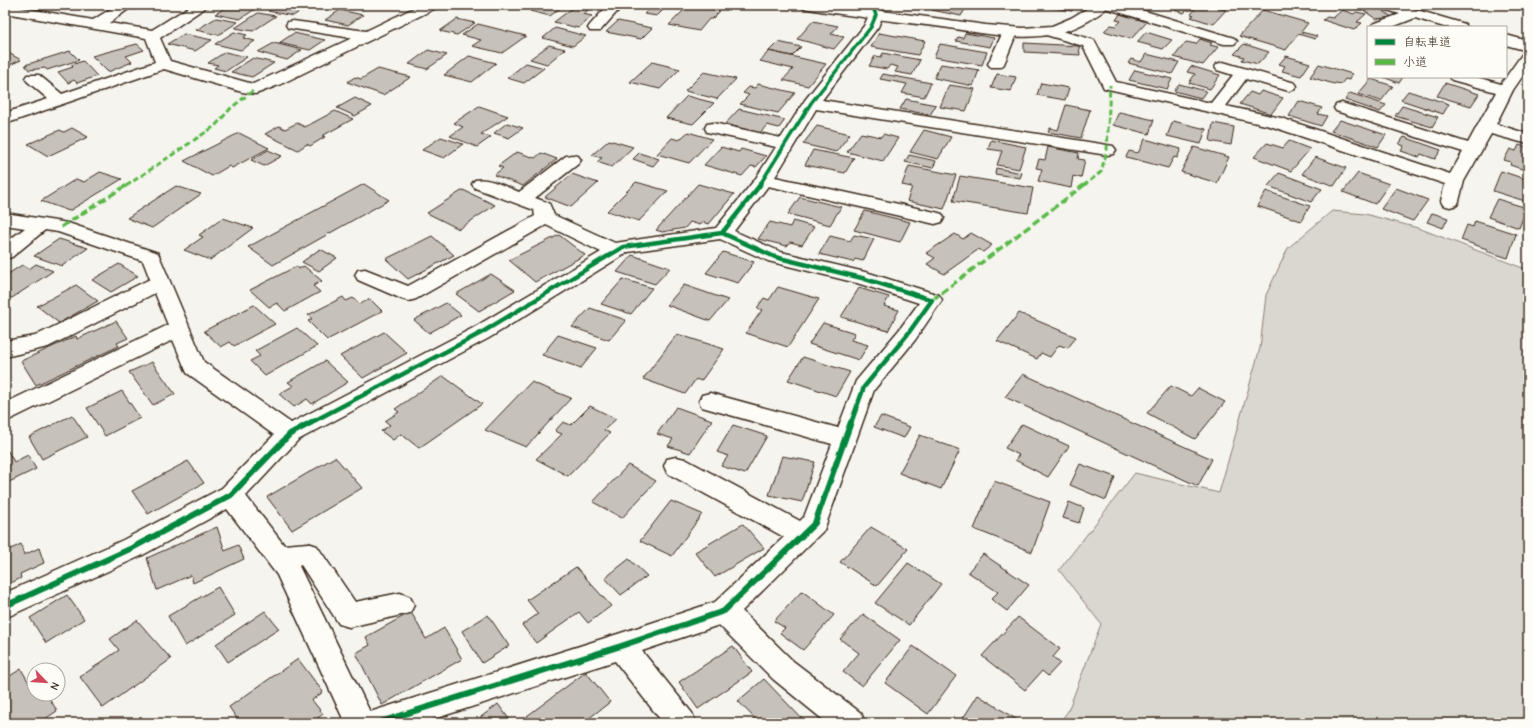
<svg xmlns="http://www.w3.org/2000/svg" width="1533" height="728" font-family="'Comic Neue','Klee One',sans-serif">
<style>
.green{fill:#dad6d0;stroke:#8a8077}
.building{fill:#c7c1bb;stroke:#3b2a1e}
.lines{fill:none;stroke-linecap:round;stroke-linejoin:round}
.minor-casing{stroke:#3b2a1e;stroke-width:3}
.tertiary-casing{stroke:#3b2a1e;stroke-width:3}
.minor{fill:#fdfcf7;fill-rule:evenodd}
.tertiary{fill:#fdfcf7;fill-rule:evenodd}
.quiet-far1{stroke:#58b947;stroke-width:3;stroke-dasharray:6 3;stroke-linecap:butt}
.quiet{stroke:#58b947;stroke-width:3.5;stroke-dasharray:8 3.5;stroke-linecap:butt}
.cycleway-far2-casing{stroke:#fdfcf7;stroke-width:5.5}
.cycleway-far1-casing{stroke:#fdfcf7;stroke-width:7}
.cycleway-casing{stroke:#fdfcf7;stroke-width:8}
.cycleway-far2{stroke:#00873e;stroke-width:3.5}
.cycleway-far1{stroke:#00873e;stroke-width:4.5}
.cycleway{stroke:#00873e;stroke-width:6}
</style>
<rect width="100%" height="100%" fill="#f5f4ee"/>
<filter id="ink" filterUnits="userSpaceOnUse"><feTurbulence type="fractalNoise" baseFrequency=".025" numOctaves="2"/><feDisplacementMap in="SourceGraphic" scale="8" xChannelSelector="R" yChannelSelector="G"/><feConvolveMatrix kernelMatrix="1 2 1 2 8 2 1 2 1" color-interpolation-filters="sRGB"/></filter>
<g filter="url(#ink)">
<path class="green" d="M1332,211L1365,214L1418,228L1528,270V723H1059L1068,711L1101,624L1059,570L1135,473L1219,493L1260,348L1266,295L1288,248Z"/>
<path class="building" d="M230,5H255L260,6L240,19L215,14Z
M277,5H310L293,16L268,11Z
M538,5H559L563,6L550,16L530,11Z
M637,5H668L657,16L644,14L649,9L636,7Z
M689,5L720,11L712,19H709L699,31L669,25Z
M936,5H960L967,6L961,16L932,10Z
M1049,5H1075L1072,11L1048,7Z
M1180,5H1210L1226,10L1213,24L1191,17L1194,15L1191,14L1195,10L1189,8L1184,13L1174,10Z
M574,7L588,10L583,14L592,16L578,28L554,22Z
M1379,8L1392,17L1376,19L1363,10Z
M340,10L363,15L348,25L325,20Z
M1263,10L1308,23L1301,32L1317,36L1315,39L1298,34L1286,50L1239,36Z
M1342,10L1354,14L1356,12L1366,14L1357,22L1362,23L1354,30L1323,20L1327,17L1333,18Z
M258,13L276,16L253,31L235,28Z
M1120,14L1147,22L1131,39L1104,31L1111,25L1116,26L1121,21L1116,20Z
M216,18L238,22L218,35L196,30Z
M457,19L475,23L457,35L440,31Z
M618,21L652,28L641,39L606,32Z
M813,21L838,26L831,34L844,37L834,49L797,39Z
M478,24L526,36L502,53L472,46L481,40L462,35Z
M555,28L586,36L573,46L543,38Z
M234,32L247,35L243,38L255,41L241,50L215,44Z
M1146,32L1172,40L1163,49L1137,42Z
M294,33L325,40L310,50L279,43Z
M879,33L925,41L918,55L871,47Z
M965,33L994,38L990,47L956,41L958,37L963,38Z
M184,34L212,40L195,51L167,44Z
M1200,39L1212,43L1210,45L1218,47L1203,65L1174,57L1186,42L1196,44Z
M778,42L801,47L792,56L769,51Z
M274,43L302,50L287,60L258,52Z
M1024,43L1079,46L1080,55L1024,52Z
M137,44L144,50L126,56L132,62L108,72L92,56Z
M940,44L987,52L982,65L934,57Z
M1244,44L1269,52L1258,64L1242,60L1244,57L1234,54Z
M549,45L565,49L547,64L530,59Z
M428,50L447,55L427,69L409,64Z
M5,51L21,60L5,67Z
M70,51L79,60L47,70L45,68L29,70L25,65Z
M769,51L826,64L808,86L783,80L793,69L760,61Z
M225,52L247,57L226,71L214,68L218,65L208,63Z
M883,53L920,60L912,75L895,72L898,67L890,65L887,69L869,66L875,56L881,57Z
M1146,54L1179,62L1172,74L1128,63L1131,59L1141,62Z
M469,56L496,63L472,82L444,75Z
M1286,56L1310,63L1301,76L1282,71L1285,66L1279,64Z
M253,58L274,63L252,77L231,72Z
M83,61L97,76L77,83L74,80L68,83L58,72L73,67L71,65Z
M652,62L680,69L660,89L630,82Z
M526,63L544,68L524,83L507,78Z
M941,64L979,70L973,86L934,78Z
M1319,64L1352,74L1349,80L1345,79L1341,84L1336,83L1334,84L1310,77Z
M1191,66L1220,75L1210,89L1189,83L1195,74L1187,72Z
M378,69L411,77L383,95L347,82L355,77L361,79Z
M1135,70L1172,79L1167,89L1129,80Z
M704,72L736,79L717,99L685,91Z
M883,74L931,83L924,97L902,93L907,84L880,79Z
M997,74L1016,77L1011,91L991,88Z
M1383,77H1403L1399,83Z
M1371,79L1393,86L1381,101L1358,94Z
M1041,83L1069,88L1065,100L1037,95Z
M1445,83L1479,94L1471,106L1437,96Z
M758,84L795,93L778,113L740,104L749,95L743,93L749,87L755,88Z
M1179,84L1206,91L1201,98L1174,91Z
M949,85L975,89L966,111L940,107Z
M1261,91L1283,98L1271,114L1240,104L1250,92L1258,95Z
M1408,91L1449,104L1443,114L1401,100Z
M1350,93L1386,105L1380,112L1345,100Z
M687,96L714,103L693,124L666,118Z
M355,98L372,106L355,116L337,108Z
M906,99L936,105L930,115L900,109Z
M1299,101L1322,108L1318,114L1327,116L1321,126L1289,116Z
M1066,105L1090,110L1081,138L1048,132L1050,128L1058,130Z
M479,106L508,116L481,134L491,137L477,147L450,136L463,127L454,123Z
M1402,106L1438,117L1432,127L1395,116Z
M739,109L785,120L779,128L767,125L760,133L725,124Z
M335,111L353,119L322,136L325,137L310,146L307,144L298,150L265,134L279,126L285,129L297,123L305,127Z
M1119,112L1154,120L1149,134L1113,125Z
M1340,120L1386,135L1378,147L1331,131Z
M1173,121L1206,129L1201,144L1167,136Z
M507,123L523,128L509,138L494,133Z
M1213,123L1234,127L1231,145L1210,141Z
M817,126L850,134L836,152L803,144Z
M72,128L88,137L48,156L28,144L60,130L64,132Z
M924,130L951,137L938,159L910,152Z
M688,132L712,139L689,163L657,154L672,138L679,140Z
M239,133L269,148L232,168L229,166L212,176L184,161Z
M861,133L881,137L883,134L898,138L883,161L847,152Z
M441,137L463,144L444,158L422,150Z
M1404,137L1441,150L1435,159L1421,154L1419,157L1401,151L1404,146L1399,144Z
M1145,139L1181,149L1177,158L1174,157L1168,168L1126,157L1129,151L1138,153Z
M609,140L633,147L612,167L597,162L602,158L592,155Z
M991,140L1026,147L1019,169L997,165L1002,151L988,149Z
M1289,141L1310,149L1291,171L1254,157L1267,143L1283,148Z
M1519,145L1528,148V171L1510,165L1511,162L1504,160L1510,149L1516,151Z
M721,147L739,152L741,149L766,156L756,167L751,166L742,176L704,165Z
M1048,147L1079,153L1078,159L1085,160L1081,178L1073,176L1071,188L1038,181L1042,169L1036,168L1039,159L1045,160Z
M1194,147L1229,157L1217,183L1181,172Z
M268,150L282,156L264,166L251,160Z
M813,150L854,158L845,173L805,165Z
M517,152L535,158L541,153L557,159L523,186L494,175L503,168L498,166Z
M639,153L659,159L653,166L633,159Z
M909,155L936,161L933,168L905,162Z
M1315,157L1346,168L1334,186L1302,174Z
M909,166L956,175L944,209L907,201L912,187L902,185Z
M996,168L1022,173L1020,178L995,174Z
M1501,171L1528,180V202L1493,191Z
M100,172L122,179L69,211L41,201L76,179L84,182Z
M1279,173L1322,189L1311,202L1268,186Z
M1358,173L1389,184L1375,204L1343,192Z
M572,174L598,183L571,207L545,197Z
M960,176L1033,188L1028,213L953,201Z
M636,182L668,191L639,221L607,211Z
M364,184L389,200L273,265L248,247Z
M698,184L734,194L709,224L702,222L700,225L690,222L685,228L662,232L656,230Z
M176,186L201,194L152,228L127,218Z
M1396,188L1428,200L1413,221L1381,209Z
M463,190L495,205L459,229L427,213Z
M1266,191L1310,206L1301,221L1257,206Z
M800,197L841,207L830,225L788,214Z
M1497,199L1527,208L1519,228L1488,217Z
M865,211L910,222L900,242L854,230Z
M1432,213L1448,218L1443,228L1427,222Z
M223,218L253,228L210,260L184,250L203,237L199,235Z
M793,221L814,227L802,245L790,242L787,246L758,239L770,222L790,227Z
M1475,221L1516,234L1508,258L1486,251L1487,249L1461,240L1467,225L1473,227Z
M971,233L992,245L983,252L979,249L944,274L927,264L935,258L926,253L955,234L963,239Z
M559,235L585,255L535,282L509,260Z
M854,235L874,239L863,261L855,259L853,262L819,254L830,236L850,241Z
M432,236L454,255L408,279L386,259Z
M59,239L88,248L62,266L34,256Z
M320,249L337,258L319,271L302,262Z
M723,252L754,262L738,283L706,273Z
M632,255L670,268L655,284L617,272Z
M36,264L53,271L12,298L5,295V276L22,265L29,269Z
M119,264L138,276L111,292L92,280Z
M297,266L299,269L304,266L322,281L313,286L320,292L285,311L277,303L269,307L250,290Z
M491,274L515,290L479,311L456,294Z
M623,279L652,288L631,314L601,304Z
M76,285L98,301L59,323L37,306Z
M684,285L728,300L710,321L667,305Z
M778,287L819,299L788,347L746,333L762,310L757,308L764,298L769,300Z
M859,288L889,297L884,306L899,310L888,331L841,317Z
M343,297L346,301L353,298L360,304L370,299L382,311L327,340L308,321L312,319L308,315Z
M446,303L461,315L429,333L414,320Z
M254,305L275,324L234,346L230,342L221,347L204,331Z
M590,308L626,320L609,340L572,327Z
M1019,313L1076,337L1068,348L1059,345L1050,357L1041,353L1037,359L997,341Z
M116,321L128,338L117,343L119,346L36,385L21,361L76,336L77,339Z
M823,323L855,333L851,340L868,345L859,360L809,344Z
M297,328L317,346L265,376L250,361L260,356L255,351Z
M384,332L407,353L363,378L340,356Z
M677,334L724,349L701,381L696,379L685,394L643,379Z
M558,335L597,348L581,368L542,355Z
M803,357L850,372L836,396L788,380Z
M325,361L348,382L312,404L307,399L294,407L279,394L293,386L288,382Z
M152,362L175,394L153,405L129,372Z
M1023,374L1212,459L1198,486L1005,397Z
M443,376L482,404L419,448L401,434L393,440L381,431L390,425L385,421L399,412L395,409Z
M531,382L571,398L526,447L485,430Z
M1171,386L1191,396L1198,388L1225,402L1195,439L1147,413Z
M122,391L140,418L105,436L87,408Z
M590,406L616,419L604,430L610,433L568,476L536,459L562,434L555,431L563,422L571,425Z
M676,407L712,420L690,453L668,446L673,439L657,434Z
M72,415L87,437L42,459L29,437Z
M881,416L910,427L904,438L874,427Z
M1022,424L1069,446L1048,477L1015,460L1019,455L1005,448Z
M733,425L767,436L745,474L721,466L728,456L717,452Z
M920,435L960,450L941,489L899,473Z
M8,451L14,462L28,455L36,469L5,484V453Z
M782,456L815,462L802,502L769,495Z
M335,457L362,488L292,530L267,497Z
M188,461L204,483L148,514L132,491Z
M1080,464L1115,477L1106,500L1070,485Z
M628,465L656,481L622,518L593,502Z
M994,481L1050,502L1032,552L974,529Z
M671,501L702,514L672,556L640,541Z
M1069,502L1084,508L1079,523L1063,518Z
M743,524L764,548L715,577L695,552Z
M217,527L225,551L238,545L244,559L193,583L191,575L157,590L147,558Z
M871,527L908,549L877,586L840,562Z
M8,538L11,549L21,544L24,555L39,548L44,563L20,574L21,578L5,586V539Z
M983,554L1029,585L1007,611L991,599L998,592L968,572Z
M629,559L647,576L621,595L605,578Z
M908,563L941,584L909,625L875,603Z
M576,567L611,606L588,623L579,612L536,643L522,625L538,614L527,600Z
M218,587L235,615L185,646L168,616Z
M802,591L834,615L803,650L780,633L785,628L774,621Z
M67,595L84,619L46,643L30,618Z
M265,611L279,629L228,662L216,644Z
M411,612L426,639L444,628L462,659L382,705L356,653L370,645L366,637Z
M863,614L900,640L862,686L843,672L859,653L840,639Z
M488,615L509,646L482,663L462,631Z
M1018,617L1060,649L1053,657L1060,663L1048,676L1042,671L1025,690L982,656Z
M137,620L171,659L103,708L80,677L119,650L110,639Z
M733,646L752,672L698,709L679,682Z
M913,646L956,676L928,714L885,683Z
M298,659L323,692L312,700L323,714L311,723H240L229,707Z
M21,669L32,688L34,687V694H47L57,711L39,723H5V679Z
M586,672L610,702L583,723H532L527,716Z
M764,679L806,723H759L738,701Z
M978,695L1019,721L1018,723H960Z
M498,704L512,723H473Z"/>
<g class="lines">
<g class="minor-casing">
<path id="minor" d="M5,5L93,20L117,5H134L109,23L152,30L192,5H209L160,38L170,61L253,84L352,38L288,28L286,25L288,22L293,21L366,31L420,5H438L436,8L281,84L261,92L255,94L242,92L164,69L5,124V113L48,99L27,81L25,78L27,75H39L62,94L155,62L146,38L5,13Z
M608,5H623L600,31H590L588,28L590,25Z
M865,5H879L883,15L878,27L822,100L1107,145L1113,146L1116,150L1113,154L1107,155L816,109L775,177L935,212L942,214L944,218L942,222L935,224L768,186L734,231L781,252L869,273L939,295L942,300L915,340L874,390L824,530L742,611L793,661L861,713L865,723H827L773,679L719,625L642,651L692,713L696,723H663L615,661L421,723H345L277,575L227,509L141,556L5,618V593L123,540L222,488L274,435L187,373L173,340L5,422V403L168,325L155,293L48,347L5,357V341L35,336L150,279L143,261L58,232L45,230L12,257L5,259V243L25,228L5,225V213L68,223L158,253L204,362L291,423L473,328L601,252L546,225L416,299L409,301L402,299L358,280L355,275L358,270L365,269L408,286L535,216L534,210L475,188L472,184L475,180C489,177 506,187 519,192L566,156L572,155L578,156L581,160L578,164L535,198L549,203L554,215L615,243L716,228L756,178L776,147L707,132L705,128L707,124L713,123L781,138L805,100L864,26L869,15ZM720,239L768,261L857,283L919,303L899,330L856,381L838,428L710,393L702,395L699,401L702,407L832,444L804,517L800,521L685,459L676,457L667,459L664,466L667,473L784,537L715,602L621,633L370,712L299,566L301,565L339,624L349,627L410,613L414,605L410,597L400,593L355,602L317,546L308,543L284,545L246,496L298,440L489,338L628,252Z
M1103,5H1125L1234,38L1237,41L1234,44H1224L1105,8Z
M1378,5H1400L1465,24L1467,27H1444L1415,18L1392,27H1371L1373,24L1400,14L1380,8Z
M1048,27L1094,40L1116,82L1211,103L1233,75L1217,70L1215,67L1217,64L1223,62L1295,83L1297,86L1295,89L1289,91L1246,79L1226,106L1281,118L1450,174L1463,152L1336,111L1334,108L1336,105L1342,103L1348,105L1468,143L1496,92L1452,80L1450,77H1476L1501,84L1523,53L1528,51V68L1513,90L1496,124L1528,134V144L1491,134L1464,181L1459,201L1457,205L1450,207L1443,205L1441,201L1445,184L1270,126L1104,88L1083,46L1043,34L1041,31L1043,28Z
M1010,28L1015,29L1017,32L1004,64L1001,67H991L988,64L1003,32L1005,29Z
M1506,35L1528,41V51L1506,45Z"/>
</g>
<g class="tertiary-casing">
<path id="tertiary" d="M801,5H838L986,25L1023,28L1052,26L1071,18L1093,5H1109C1105,11 1096,16 1090,20C1042,49 987,33 935,26C898,22 862,17 826,12L803,8Z"/>
</g>
<use href="#minor" class="minor"/>
<use href="#tertiary" class="tertiary"/>
<path class="quiet-far1" d="M126,186L215,126L231,108L255,89
M1083,186L1101,172L1107,150L1110,85"/>
<path class="quiet" d="M61,227L127,185
M932,300L1084,185"/>
<g class="cycleway-far2-casing">
<path id="cycleway-far2" d="M759,186L811,103L871,27L876,15L872,5"/>
</g>
<g class="cycleway-far1-casing">
<path id="cycleway-far1" d="M722,233L775,257L862,278L932,300L907,335L864,387L851,423
M310,423L481,333L623,247L722,233L760,185"/>
</g>
<g class="cycleway-casing">
<path id="cycleway" d="M5,606L132,548L231,495L290,434L312,422
M377,723L621,646L724,611L815,523L851,422"/>
</g>
<use href="#cycleway-far2" class="cycleway-far2"/>
<use href="#cycleway-far1" class="cycleway-far1"/>
<use href="#cycleway" class="cycleway"/>
</g>
</g>
<rect width="1533" height="728" fill="none" stroke="#fdfcf7" stroke-width="20"/>
<rect x="10" y="10" width="1513" height="708" fill="none" stroke="#3b2a1e" stroke-width="1.5" filter="url(#ink)"/>
<rect x="1367" y="26" width="140" height="52" fill="#fdfcf7" stroke="#afa8a0"/>
<rect x="1375" y="39" width="20" height="6" fill="#00873e" stroke="#afa8a0"/>
<text x="1403" y="46" font-size="12" fill="#3b2a1e">自転車道</text>
<rect x="1375" y="59" width="20" height="6" fill="#58b947" stroke="#afa8a0"/>
<text x="1403" y="66" font-size="12" fill="#3b2a1e">小道</text>
<g transform="translate(46 682) rotate(115)"><circle r="19" fill="#fdfcf7" stroke="#afa8a0"/>
<path d="M0-3L7 15L0 10L-7 15Z" fill="#d1495b"/>
<text y="-6" font-size="11" font-weight="bold" text-anchor="middle" fill="#3b2a1e">N</text>
</g>
</svg>
